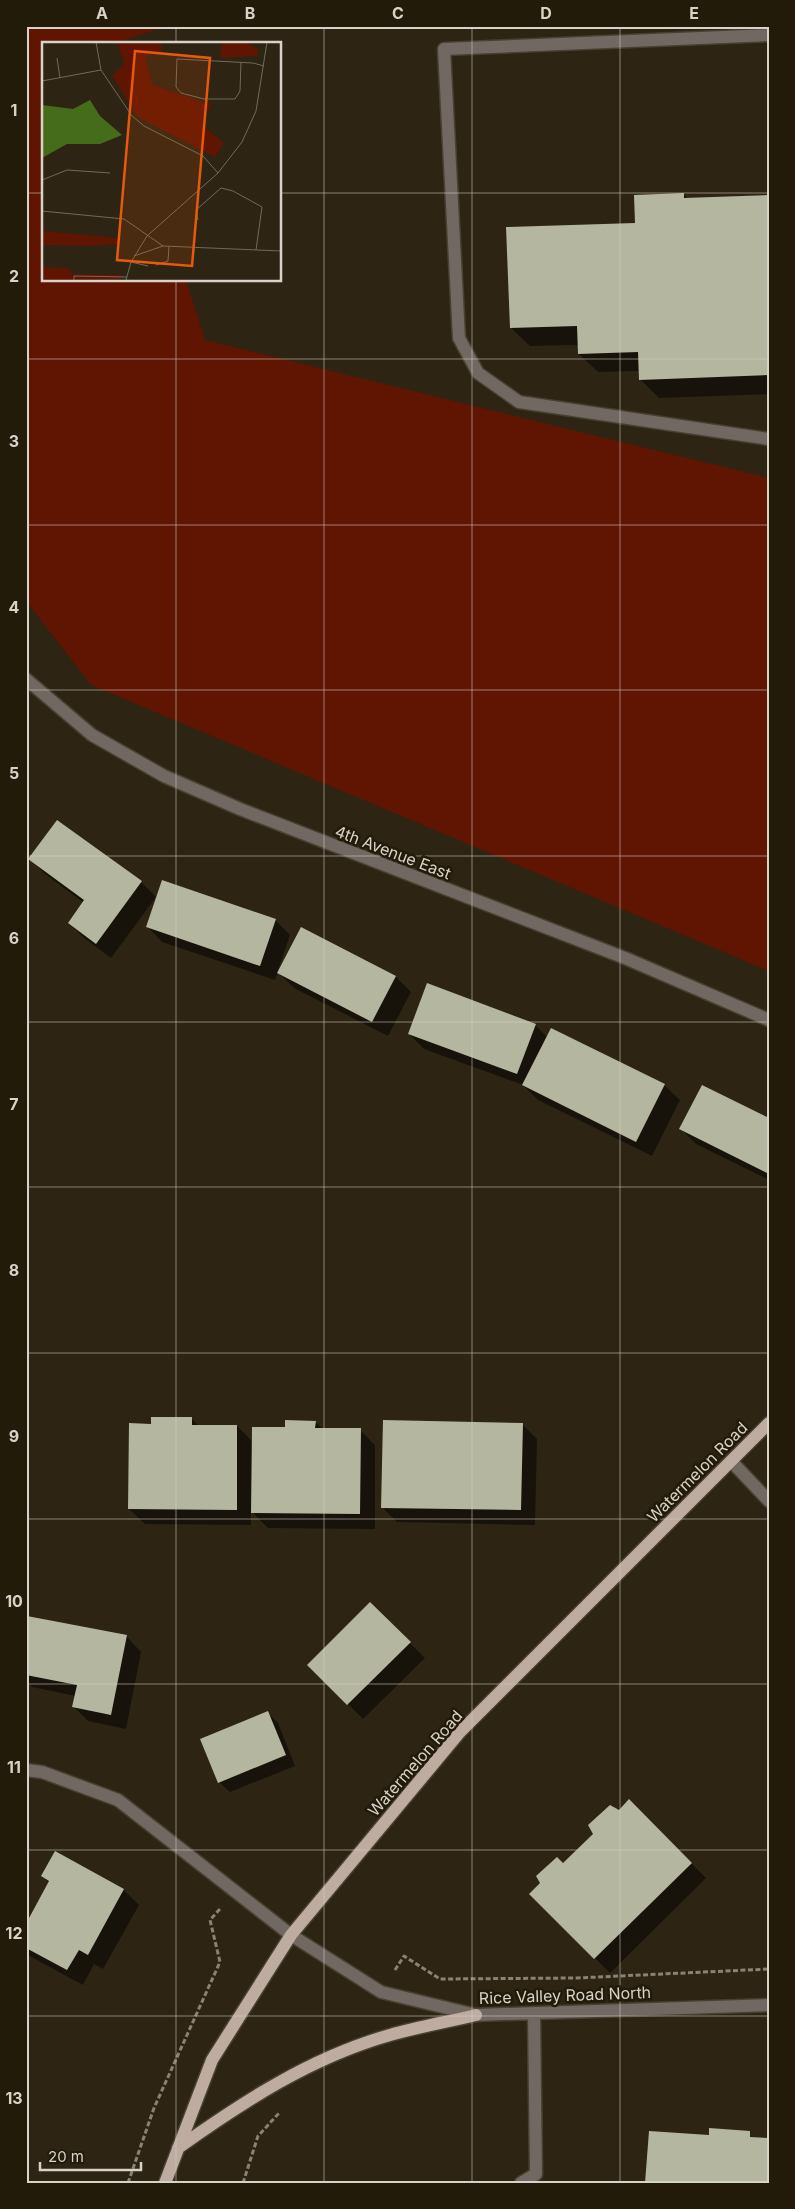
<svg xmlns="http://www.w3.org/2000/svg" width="795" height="2209" font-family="Inter,sans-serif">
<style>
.green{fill:#5f1502}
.shadow{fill:#0007}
.building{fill:#b5b69f}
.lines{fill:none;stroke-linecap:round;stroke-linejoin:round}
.minor-casing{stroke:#484030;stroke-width:15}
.major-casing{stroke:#484030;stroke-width:15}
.path{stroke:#898275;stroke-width:3;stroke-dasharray:5 2.5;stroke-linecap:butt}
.minor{stroke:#716862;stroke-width:12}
.major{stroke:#bdac9f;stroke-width:12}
.grid{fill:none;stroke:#d8d2c8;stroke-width:1;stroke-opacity:0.55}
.labels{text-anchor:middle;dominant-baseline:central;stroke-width:5;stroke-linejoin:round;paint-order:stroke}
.street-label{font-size:16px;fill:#d8d2c8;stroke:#231b0a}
.inset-road{fill:none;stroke:#716a5b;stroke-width:1}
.view{fill:#e8590c;fill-opacity:0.15;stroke:#e8590c;stroke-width:2.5}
.inset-edge{fill:none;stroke:#d8d2c8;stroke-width:2.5}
.neatline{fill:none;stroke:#d8d2c8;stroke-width:2}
.grid-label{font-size:16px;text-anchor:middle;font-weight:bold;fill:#d8d2c8}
</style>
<rect width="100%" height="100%" fill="#2d2413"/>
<path class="green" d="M26,26H167L113,44H44V280H186L205,340L769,478V971L91,685L26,601Z"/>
<path class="shadow" d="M683,194L688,199L769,196V394L659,398L641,380L640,371L598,372L579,354V345L530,346L511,328L636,224Z
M30,859L141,882L156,897L111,958L84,938L69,923L84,903L45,874Z
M275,920L290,935L278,970L280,971L302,928L396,977L411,992L388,1036L294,988L278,972L275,980L162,942L147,926Z
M535,1025L547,1037L551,1029L664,1085L680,1100L652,1156L538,1100L523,1085L424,1049L409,1034Z
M769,1119V1180L696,1144L681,1129Z
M192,1419L199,1426H237L253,1442L287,1428L315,1422L323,1429L360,1430L375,1445V1529L268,1528L251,1511V1525L145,1524L129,1509L152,1425Z
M522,1424L537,1439L535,1525L397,1522L382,1507Z
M370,1604L425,1658L363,1719L309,1665Z
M28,1617L126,1636L141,1652L126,1729L88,1721L73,1706L76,1696L32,1687L26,1681Z
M267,1712L278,1723L295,1766L230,1792L219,1782Z
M629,1801L706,1878L610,1973L531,1894Z
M55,1853L124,1890L139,1905L103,1969L94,1964L83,1985L26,1954V1921L28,1922L50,1883L42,1876Z"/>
<path class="building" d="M684,193V198L769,195V375L639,380L638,352L578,354L577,326L510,328L506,227L635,223L634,195Z
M57,820L142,881L96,944L68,923L84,900L28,859Z
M162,880L276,919L260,966L146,927Z
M301,927L396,976L372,1022L277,973Z
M427,983L536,1024L517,1074L408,1034Z
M551,1028L665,1084L636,1142L522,1085Z
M702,1085L769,1118V1174L679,1129Z
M151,1417H192V1425H237V1510L128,1509L129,1423L151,1424Z
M285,1420L316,1421L315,1428H361L360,1514L251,1513L252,1427H285Z
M383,1420L523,1423L521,1510L381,1508Z
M370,1602L411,1642L347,1705L307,1665Z
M27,1616L127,1635L111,1715L72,1707L77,1685L26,1675Z
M268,1711L286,1755L218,1783L200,1739Z
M629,1799L692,1863L594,1959L529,1894L540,1883L536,1876L557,1857L563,1863L593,1834L588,1825L610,1805L619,1810Z
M55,1851L124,1889L88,1955L79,1950L67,1970L26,1948V1919L28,1920L49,1881L41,1876Z
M709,2128L750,2131V2137L769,2138V2183H645L649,2131L709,2135Z"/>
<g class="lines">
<g class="minor-casing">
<path id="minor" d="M769,35L444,49L459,338L478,373L519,402L769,439
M26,679L92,735L164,776L240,809L625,958L769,1020
M731,1461L769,1501
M26,1770L42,1772L118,1800L291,1935L381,1992L476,2015L769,2005
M521,2183L536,2174L534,2013"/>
</g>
<g class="major-casing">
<path id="major" d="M178,2148C244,2101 312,2057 390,2035C418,2027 447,2022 476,2015
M165,2183L212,2060L291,1935L460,1732L769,1423"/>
</g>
<path class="path" d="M395,1970L404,1956L440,1979L577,1978L769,1969
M128,2183L154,2108L220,1962L210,1920L220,1909
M243,2183L258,2136L280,2112"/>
<use href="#minor" class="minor"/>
<use href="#major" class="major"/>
</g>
<path class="grid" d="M176,26V44M324,26V2183M472,26V2183M620,26V2183M26,193H44M280,193H769M176,280V2183M26,359H769M26,525H769M26,690H769M26,856H769M26,1022H769M26,1187H769M26,1353H769M26,1519H769M26,1684H769M26,1850H769M26,2016H769"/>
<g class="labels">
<g class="street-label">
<text transform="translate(393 852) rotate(21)">4th Avenue East</text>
<text transform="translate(697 1472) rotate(-45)">Watermelon Road</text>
<text transform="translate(415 1763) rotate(-49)">Watermelon Road</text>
<text transform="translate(565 1995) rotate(-2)">Rice Valley Road North</text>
</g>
</g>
<g transform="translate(42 42)">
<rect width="239" height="239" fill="#2d2413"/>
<path d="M76,0H120L119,11L103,14L110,43L169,63L160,78L162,85L182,101L173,115L96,75L70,34L82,22ZM180,0L205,1L216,7L215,14L178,16ZM0,189L57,194L79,197L76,202L49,204L0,203ZM0,225L26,226L30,232L80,233L79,238H0Z" fill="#5f1502"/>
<path d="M48,58L58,74L80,93L58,102H25L0,116V63L31,67Z" fill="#456c1b"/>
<path class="inset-road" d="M54,0L59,28L90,74L102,84L161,114L176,131M15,16L18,36M199,20L198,49L193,57H162L139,51L134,45L135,17L211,21L222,24M0,39L59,28M0,138L25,128L68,131M0,169L82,177L121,204L239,209M156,178L154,168L179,146L191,149L220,165L214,208M92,214L121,204M89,220L106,224M114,223L126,219L127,204M32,238V234L85,235M84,238L89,220L105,194L176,131L200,100L214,69L225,0"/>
<path class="view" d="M93,9L168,16L150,224L75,218Z"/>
<rect width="239" height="239" class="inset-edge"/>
</g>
<rect width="795" height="2209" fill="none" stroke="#231b0a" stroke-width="55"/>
<path d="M40 2162v8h101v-8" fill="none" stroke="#d8d2c8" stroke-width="2.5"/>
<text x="48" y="2162" font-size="15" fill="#d8d2c8" stroke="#231b0a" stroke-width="4" paint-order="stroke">20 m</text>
<rect x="28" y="28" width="740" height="2154" class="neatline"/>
<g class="grid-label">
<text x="102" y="19">A</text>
<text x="250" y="19">B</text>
<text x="398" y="19">C</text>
<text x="546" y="19">D</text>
<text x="694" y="19">E</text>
<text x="14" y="116">1</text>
<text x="14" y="282">2</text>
<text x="14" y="447">3</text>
<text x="14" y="613">4</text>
<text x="14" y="779">5</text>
<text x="14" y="944">6</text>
<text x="14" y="1110">7</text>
<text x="14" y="1276">8</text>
<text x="14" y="1442">9</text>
<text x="14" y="1607">10</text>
<text x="14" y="1773">11</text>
<text x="14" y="1939">12</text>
<text x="14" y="2104">13</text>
</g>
</svg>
